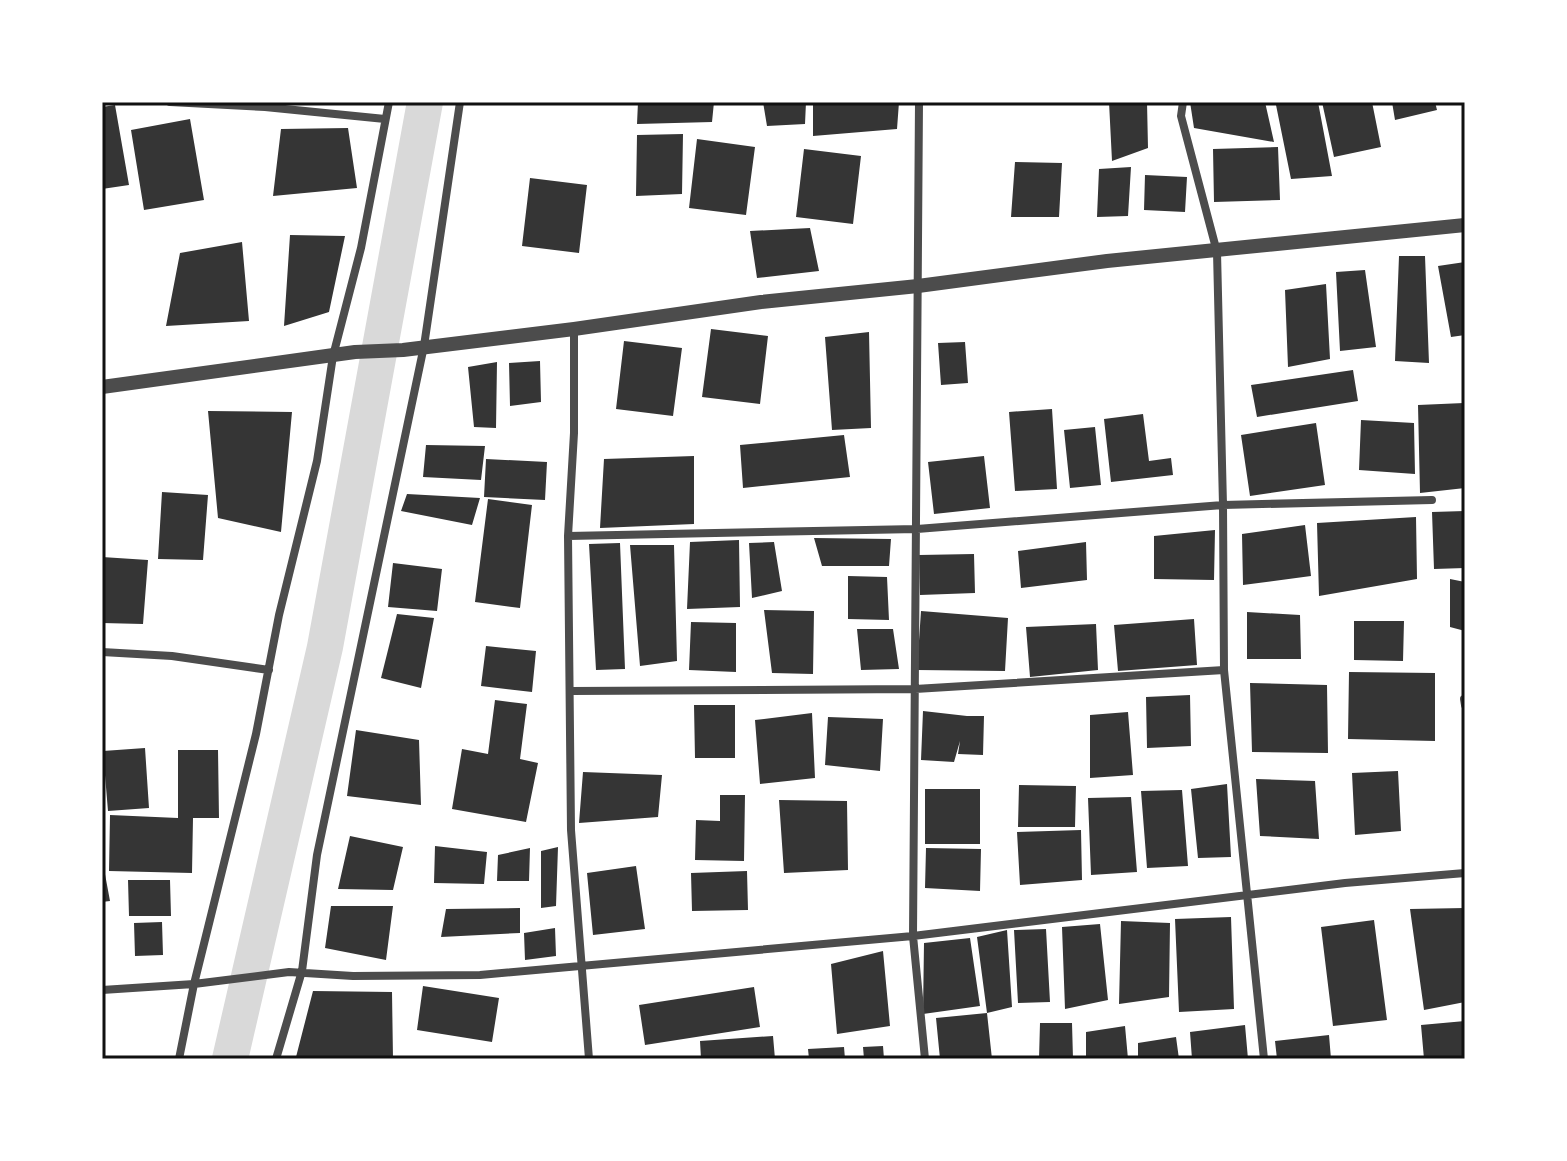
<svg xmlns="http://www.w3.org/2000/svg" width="1567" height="1161" font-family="'Nunito Sans',sans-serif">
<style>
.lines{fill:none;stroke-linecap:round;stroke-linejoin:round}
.canal{stroke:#d9d9d9;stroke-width:36}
.building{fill:#353535}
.minor{stroke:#4c4c4c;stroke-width:8}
.tertiary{stroke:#4c4c4c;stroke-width:14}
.neatline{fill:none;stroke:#111;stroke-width:3}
</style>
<rect width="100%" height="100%" fill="#fff"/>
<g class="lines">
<path class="canal" d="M230,1059L325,647L425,102"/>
</g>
<path class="building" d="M638,102H714L712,122L637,124Z
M763,102H806L805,124L767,126Z
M813,102H899L897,129L813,136Z
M1109,102H1147L1148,148L1112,161Z
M1190,102H1265L1274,142L1194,128Z
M1291,102H1318L1332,176L1291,179L1276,105Z
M1322,102H1372L1381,147L1334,157Z
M1392,102H1435L1437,110L1395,120Z
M115,105L129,185L102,189V107Z
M190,119L204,200L144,210L131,130Z
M348,128L357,188L273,196L281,129Z
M683,134L682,194L636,196L637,135Z
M697,139L755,147L746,215L689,208Z
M1278,147L1280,200L1214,202L1213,149Z
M804,149L861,156L853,224L796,217Z
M1015,162L1062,163L1059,217H1011Z
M1131,167L1128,216L1097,217L1099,169Z
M1145,175L1187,177L1185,212L1144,210Z
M530,178L587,185L579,253L522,246Z
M810,228L819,271L757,278L750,231Z
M290,235L345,236L329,312L284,326Z
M242,242L249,321L166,326L180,253Z
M1399,256H1425L1429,363L1395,361Z
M1465,262V335L1451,337L1438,266Z
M1365,270L1376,347L1340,351L1336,272Z
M1326,284L1330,359L1288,367L1285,290Z
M711,329L768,336L760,404L702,397Z
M869,332L871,428L832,430L825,337Z
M624,341L682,348L673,416L616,409Z
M965,342L968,383L941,385L938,343Z
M540,361L541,402L510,406L509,363Z
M497,362L496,428L474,427L468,367Z
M1353,370L1358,401L1257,417L1251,385Z
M1464,403L1465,488L1420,493L1418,405Z
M1052,409L1057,489L1015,491L1009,412Z
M208,411L292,412L281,532L218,518Z
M1143,414L1149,461L1171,458L1173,475L1111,482L1104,419Z
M1361,420L1414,423L1415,474L1359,470Z
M1316,423L1325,485L1250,496L1241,435Z
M1095,427L1101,485L1070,488L1064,430Z
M844,435L850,477L743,488L740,445Z
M426,445L485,446L481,480L423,477Z
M694,456V524L600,528L604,459Z
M984,456L990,508L934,514L928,462Z
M486,459L547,462L545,500L484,497Z
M162,492L208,495L203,560L158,559Z
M407,494L480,498L472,525L401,511Z
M488,499L532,505L520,608L475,602Z
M1465,511V568L1434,569L1432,512Z
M1416,517L1417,579L1319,596L1317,523Z
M1305,525L1311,576L1243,585L1242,534Z
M1215,530L1214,580L1154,579V536Z
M814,538L891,539L889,566H822Z
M739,540L740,607L687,609L690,542Z
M774,542L782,591L752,598L749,543Z
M1086,542L1087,580L1021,588L1018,551Z
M620,543L625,669L596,670L589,544Z
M630,545H674L677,661L640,666Z
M974,554L975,593L920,595L919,555Z
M102,557L148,560L143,624L102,623Z
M393,563L442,569L437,611L388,607Z
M848,576L887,577L889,620L848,619Z
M1450,579L1465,582V631L1450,627Z
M764,610L814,611L813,674L772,673Z
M921,611L1008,618L1005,671L917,670Z
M1247,612L1300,615L1301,659H1247Z
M397,614L434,618L421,688L381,678Z
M1194,619L1197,665L1118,671L1114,625Z
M1354,621H1404L1403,661L1354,660Z
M691,622L736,623V672L689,670Z
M1096,624L1098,670L1030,677L1026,627Z
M857,629H893L899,669L861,670Z
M486,646L536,651L532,692L481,686Z
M1349,672L1435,673V741L1348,739Z
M1250,683L1327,685L1328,753L1252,752Z
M1190,695L1191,746L1147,748L1146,697Z
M495,700L527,704L520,759L538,763L526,822L452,809L462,749L488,754Z
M694,705H735V758H695Z
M923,711L967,716H984L983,755L958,754L960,741L954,762L921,760Z
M1128,712L1133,775L1090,778V715Z
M812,713L815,778L760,784L755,720Z
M828,717L883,719L880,771L825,765Z
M356,730L419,740L421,805L347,796Z
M145,748L149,808L108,811L103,751Z
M178,750H218L219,818H193L192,873L109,871L110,815L178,818Z
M1398,771L1401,831L1355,835L1352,773Z
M583,772L662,775L658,817L579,823Z
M1256,779L1315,781L1319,839L1260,836Z
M1227,784L1231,857L1198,858L1191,789Z
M1019,785L1076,786L1075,827H1018Z
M925,789H980V844H925Z
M1182,790L1188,866L1147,868L1141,791Z
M720,795H745L744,861L695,860L696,820L720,821Z
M1131,797L1137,872L1091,875L1088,798Z
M779,800L847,801L848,870L784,873Z
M1081,830L1082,880L1020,885L1017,832Z
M350,836L403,847L393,890L338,889Z
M435,846L487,852L484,884L434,883Z
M558,847L556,906L541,908V851Z
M530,848L529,881H497L498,855Z
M926,848L981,849L980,891L925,888Z
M102,858L110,901L102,902Z
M636,866L645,929L593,935L587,873Z
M747,871L748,910L692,911L691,873Z
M128,880H170L171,916H129Z
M331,906H393L386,960L325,948Z
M520,908V933L441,937L446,909Z
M1465,908V1002L1424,1010L1410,909Z
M1231,917L1234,1009L1179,1012L1175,919Z
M1374,920L1387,1020L1333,1026L1321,927Z
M1121,921L1170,923L1169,997L1119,1004Z
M162,922L163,955L135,956L134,923Z
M1100,924L1108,1000L1065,1009L1062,927Z
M555,928L556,956L525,960L524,933Z
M1046,929L1050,1002L1018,1003L1014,930Z
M1007,930L1012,1007L987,1013L977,937Z
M970,938L980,1006L923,1014L924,943Z
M883,951L890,1026L837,1034L831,964Z
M423,986L499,998L492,1042L417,1030Z
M754,987L760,1027L645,1045L639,1005Z
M313,991L392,992L393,1059L296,1057Z
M987,1013L992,1059H940L936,1018Z
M1465,1021V1059H1424L1421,1025Z
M1040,1023H1072L1073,1059H1039Z
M1245,1025L1248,1059H1192L1190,1032Z
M1125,1026L1128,1059H1086V1032Z
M1329,1035L1331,1059H1277L1275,1041Z
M773,1036L775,1059H701L700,1041Z
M1176,1037L1179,1059H1138V1043Z
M883,1046L884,1059H864L863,1047Z
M844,1047L845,1059H809L808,1049Z"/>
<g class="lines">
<path class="minor" d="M170,102L265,107L385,119
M919,102L913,936L925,1059
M1183,102L1181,116L1217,252L1223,505L1224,670L1264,1059
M574,329V433L568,536L571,830L589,1059
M568,536L917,529L1223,505L1432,500
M102,652L172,656L269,670
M571,691L915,689L1224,670
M1464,699L1465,705
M102,990L194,984L289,972L353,976L480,975L913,936L1345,883L1465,873
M179,1059L194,984L256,734L279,615L317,461L333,356L361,248L389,102
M276,1059L302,971L317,855L424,346L460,102"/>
<path class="tertiary" d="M102,387L355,352L403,350L574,329L761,302L918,286L1107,261L1465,225"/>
</g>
<rect width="1567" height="1161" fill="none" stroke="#ffffff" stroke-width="208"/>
<rect x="104" y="104" width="1359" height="953" class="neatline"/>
</svg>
